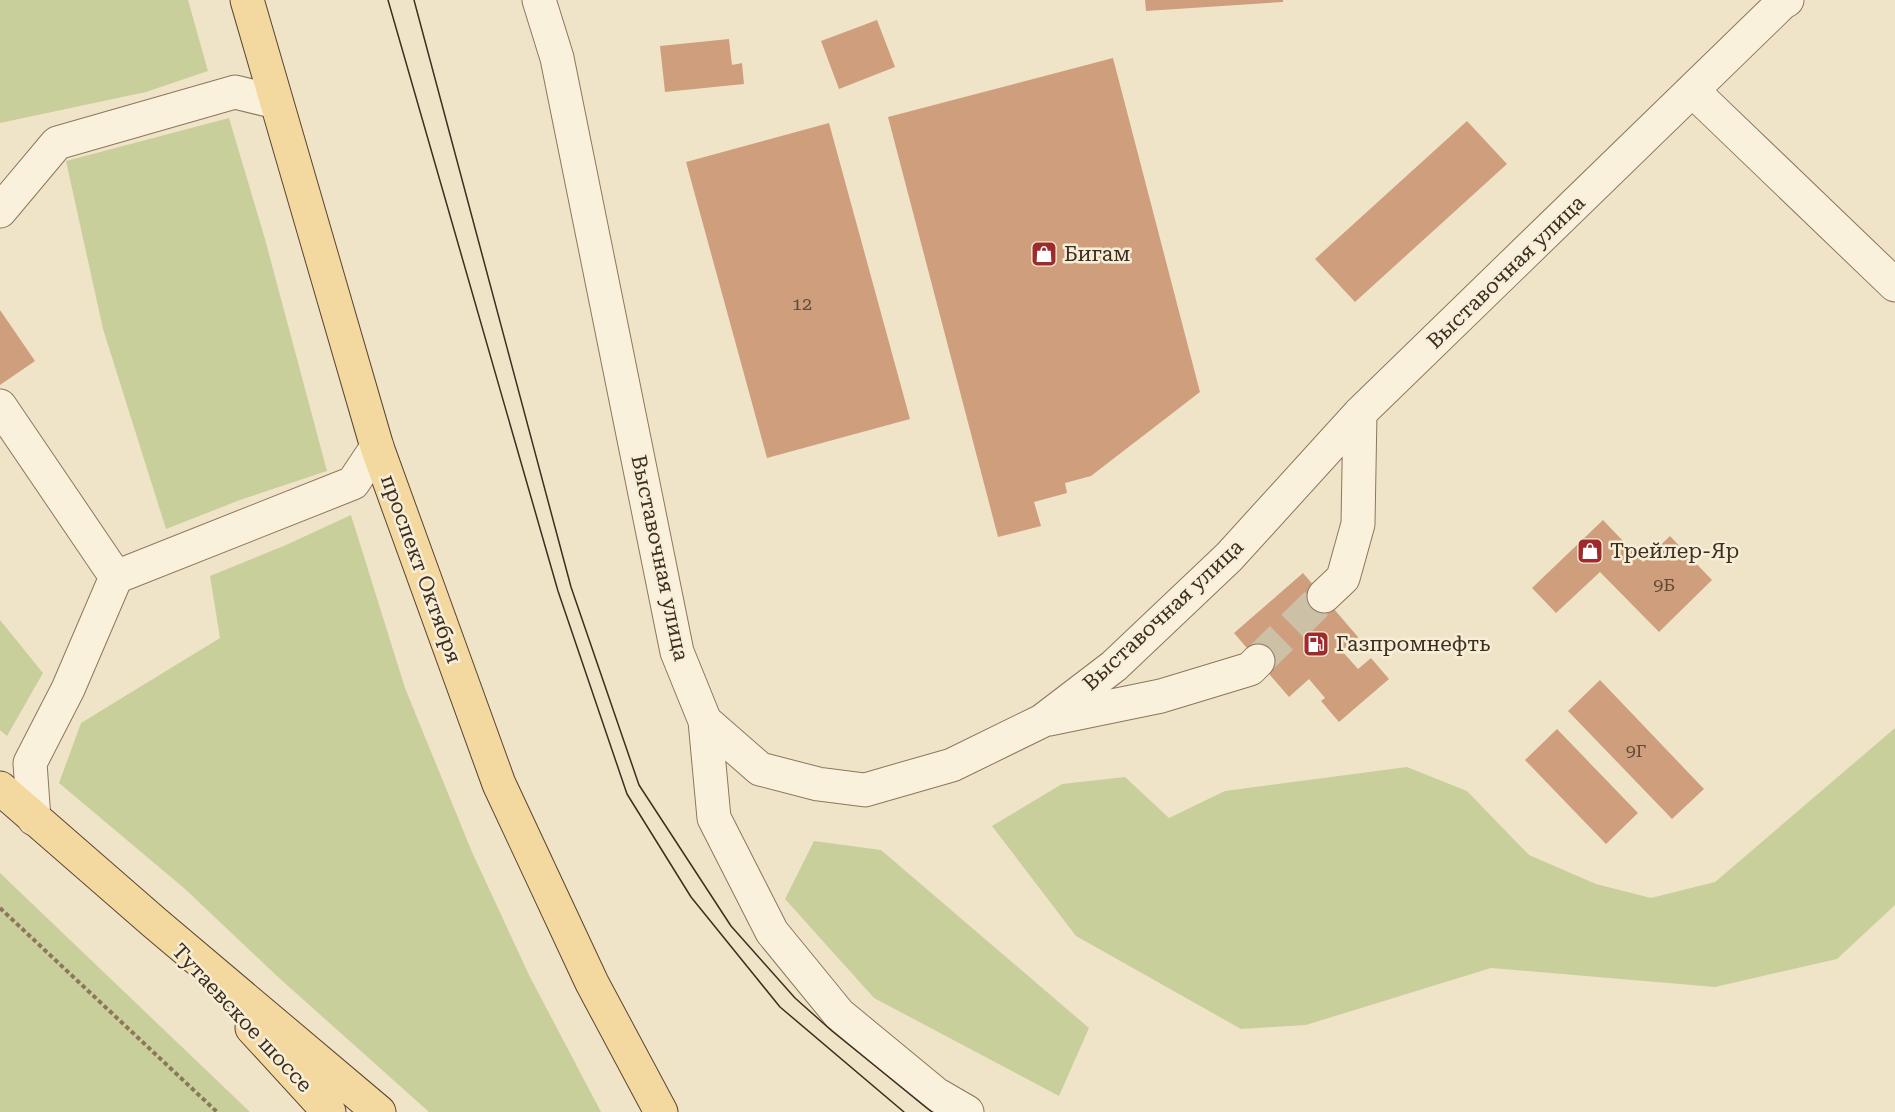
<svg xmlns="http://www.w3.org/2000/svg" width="1895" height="1112" font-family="'Roboto Serif',serif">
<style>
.green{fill:#c9cf9b}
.building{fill:#cf9f7d}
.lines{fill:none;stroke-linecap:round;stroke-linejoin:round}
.minor-tunnel{stroke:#ccc0a6;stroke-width:33;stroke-dasharray:33 16;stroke-linecap:butt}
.minor-casing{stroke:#8d765c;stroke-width:35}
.major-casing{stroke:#5b4430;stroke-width:35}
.path{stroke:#8d765c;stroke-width:4;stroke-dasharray:4.5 3;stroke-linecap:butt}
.minor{stroke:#faf1dc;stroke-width:33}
.major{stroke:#f3d9a0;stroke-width:33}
.tram{stroke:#3d2e20;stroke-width:1.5}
.labels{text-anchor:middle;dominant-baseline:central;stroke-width:5;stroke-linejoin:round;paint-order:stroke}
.number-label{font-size:18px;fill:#624a37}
.poi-label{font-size:21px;fill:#3d2e20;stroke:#f7eed8;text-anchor:start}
.street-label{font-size:21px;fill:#3d2e20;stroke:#f7eed8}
</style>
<rect width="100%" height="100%" fill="#f0e4c8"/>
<path class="green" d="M0,0H188L208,71L146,92L0,123Z
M229,118L265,239L327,471L240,500L166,529L103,329L66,161Z
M351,515L405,688L472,852L529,975L601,1112H429L278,977L185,889L59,783L81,723L220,638L210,576L286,545Z
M0,620L43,673L7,736L0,730Z
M1895,728V905L1837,959L1715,987L1491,968L1306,1025L1241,1029L1076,936L992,826L1062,784L1125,777L1169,818L1225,791L1407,767L1467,791L1529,855L1596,884L1651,898L1715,882Z
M814,841L881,850L1089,1028L1059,1096L874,998L785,899Z
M0,873L250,1112H0Z"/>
<path class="building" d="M1145,0H1283V2L1146,11Z
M877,20L895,67L839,89L821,41Z
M729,39L732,65L742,63L744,84L665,92L660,46Z
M1113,58L1200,392L1091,476L1065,483L1067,493L1034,502L1041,526L998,537L888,117Z
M1467,121L1507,164L1355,302L1315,259Z
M829,123L910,419L767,458L686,162Z
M0,310L35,361L0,385Z
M1603,520L1643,562L1670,536L1712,580L1659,632L1600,572L1556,613L1532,588Z
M1303,573L1358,637L1342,651L1358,669L1371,658L1389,679L1339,722L1321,701L1325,698L1309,679L1289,697L1234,633Z
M1600,680L1704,789L1672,819L1568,711Z
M1557,729L1638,813L1606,844L1525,760Z"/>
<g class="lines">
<path class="minor-tunnel" d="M1258,661L1324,596"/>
<g class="minor-casing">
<path id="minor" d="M539,0L557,58L677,652L705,721L760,769L818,784L865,790L952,765L1042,721L1114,666L1229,557L1360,413L1782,3L1787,0
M1693,91L1895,285
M0,211L57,143L235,92L276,102
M0,406L116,577L353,483L377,447
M1324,596L1343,578L1358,524L1360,413
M1049,719L1161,696L1250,669L1258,661
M705,721L714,818L772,932L839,1014L936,1094L967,1112
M34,819L30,763L68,689L116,577"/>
</g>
<g class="major-casing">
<path id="major" d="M247,0L377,447L499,784L592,983L661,1112
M0,788L155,923L379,1112
M252,1028L329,1112"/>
</g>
<path class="path" d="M0,908L217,1112"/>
<use href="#minor" class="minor"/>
<use href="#major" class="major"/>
<path class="tram" d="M388,0L558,591L627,794L691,897L780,1007L904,1112
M414,0L571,587L639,785L731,926L795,998L832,1031L932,1112"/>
</g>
<defs>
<g id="shop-square" transform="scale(1.35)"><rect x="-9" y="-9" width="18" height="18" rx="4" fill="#9e2a2b" stroke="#f7eed8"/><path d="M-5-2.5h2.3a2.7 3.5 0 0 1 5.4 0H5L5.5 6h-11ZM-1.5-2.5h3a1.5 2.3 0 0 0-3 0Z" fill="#fff"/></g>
<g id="fuel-square" transform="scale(1.35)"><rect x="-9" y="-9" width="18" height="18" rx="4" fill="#9e2a2b" stroke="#f7eed8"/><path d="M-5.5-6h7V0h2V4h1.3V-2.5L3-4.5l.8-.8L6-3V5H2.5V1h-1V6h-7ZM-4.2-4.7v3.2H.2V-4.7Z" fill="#fff"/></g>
</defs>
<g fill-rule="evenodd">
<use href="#shop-square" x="1044" y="254"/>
<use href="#shop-square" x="1590" y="551"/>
<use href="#fuel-square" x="1316" y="644"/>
</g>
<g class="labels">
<g class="number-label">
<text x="802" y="303">12</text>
<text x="1664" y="584">9Б</text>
<text x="1636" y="750">9Г</text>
</g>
<g class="poi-label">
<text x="1064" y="254">Бигам</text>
<text x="1610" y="551">Трейлер-Яр</text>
<text x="1336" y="644">Газпромнефть</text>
</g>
<g class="street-label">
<text transform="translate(1506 272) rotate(-44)">Выставочная улица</text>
<text transform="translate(660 558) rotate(78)">Выставочная улица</text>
<text transform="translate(421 569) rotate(70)">проспект Октября</text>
<text transform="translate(1163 615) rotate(-43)">Выставочная улица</text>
<text transform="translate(242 1018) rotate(47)">Тутаевское шоссе</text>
</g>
</g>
</svg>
